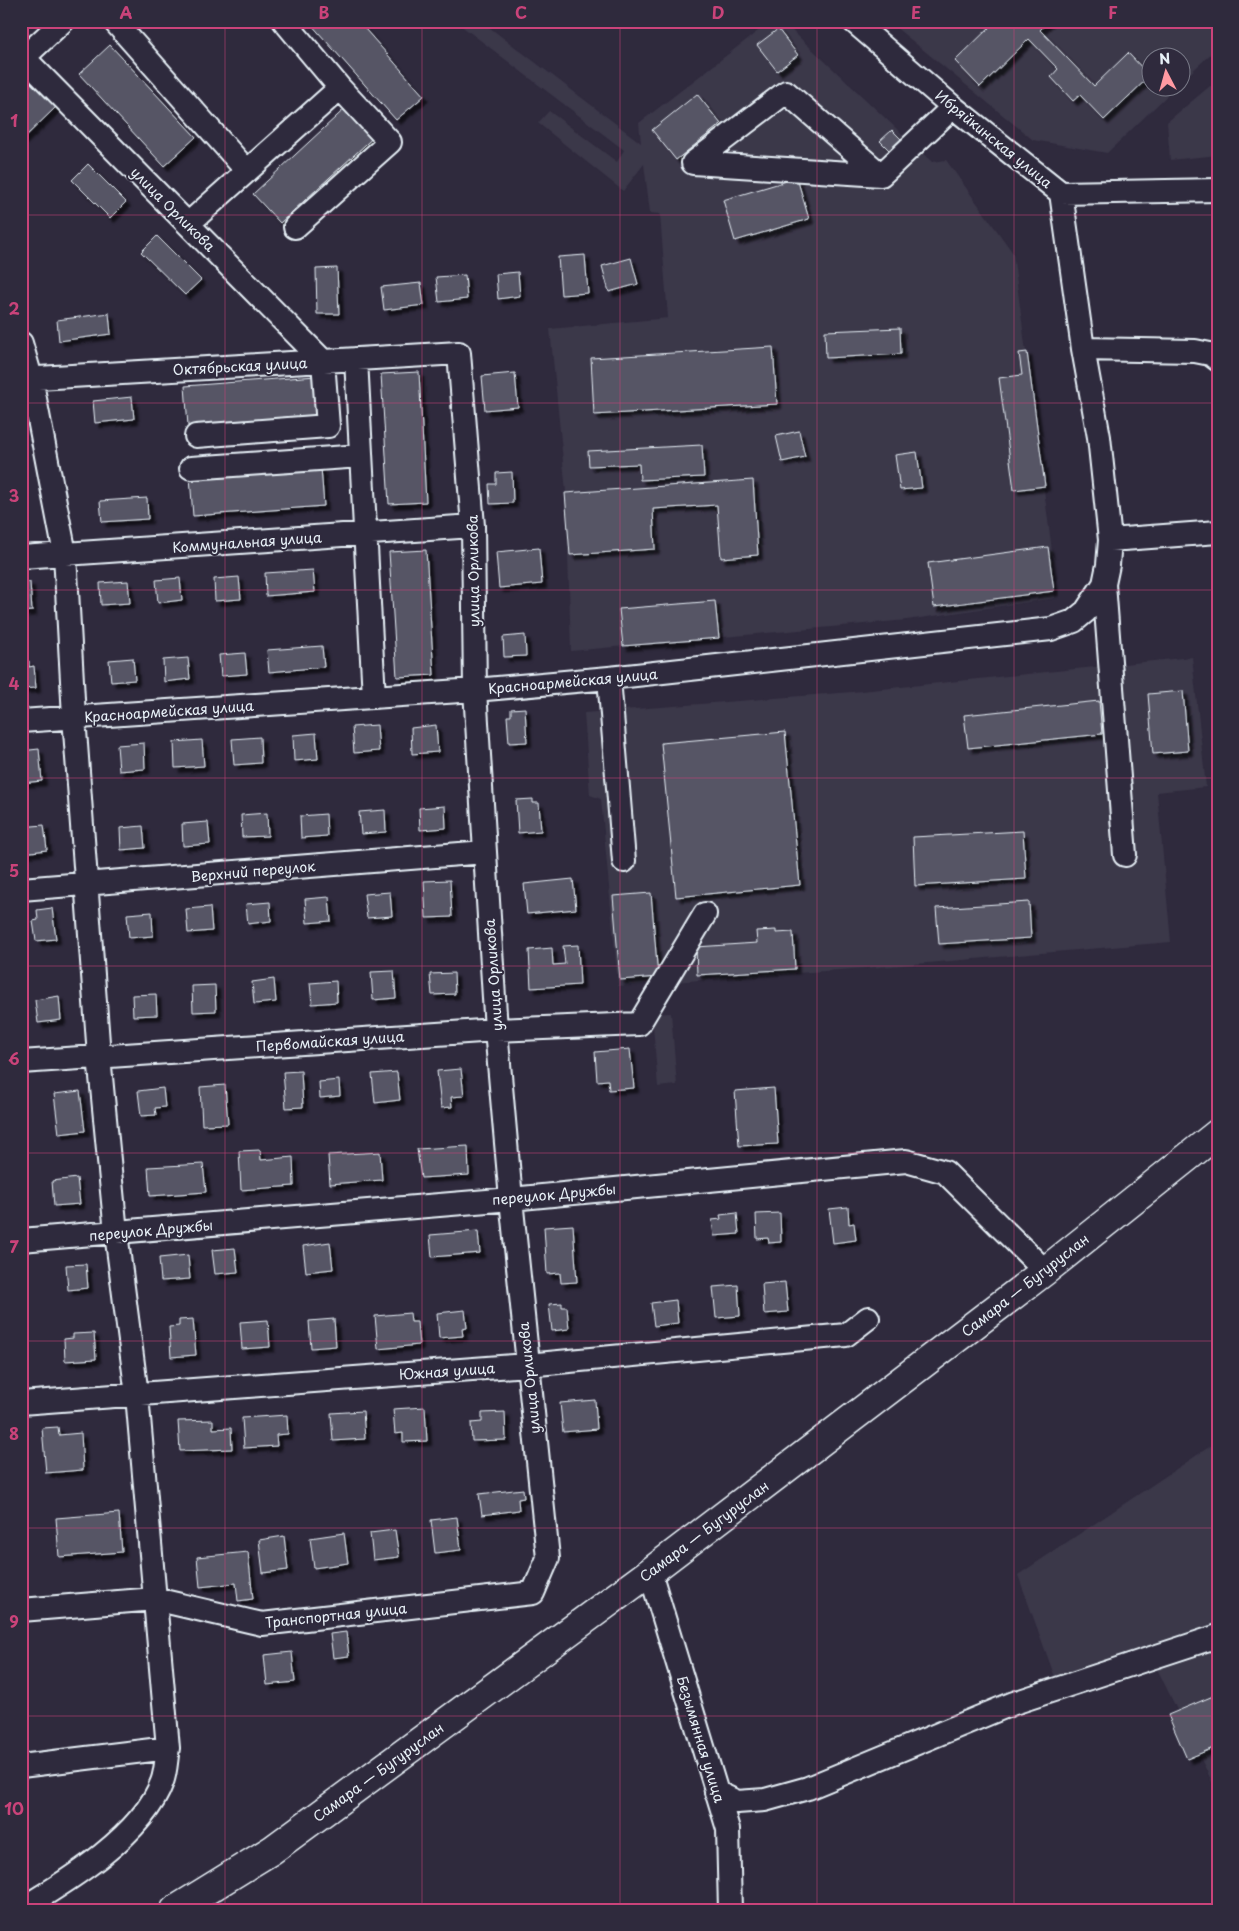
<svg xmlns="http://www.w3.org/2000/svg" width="1239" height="1931" font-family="'Playpen Sans',sans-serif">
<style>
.built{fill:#3b3749}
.building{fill:#575565;stroke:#e8f1f8;filter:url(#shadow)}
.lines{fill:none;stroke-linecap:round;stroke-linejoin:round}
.minor-casing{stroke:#e8f1f8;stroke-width:26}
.major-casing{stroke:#e8f1f8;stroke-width:31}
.minor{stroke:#2f2a3d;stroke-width:22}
.major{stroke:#2f2a3d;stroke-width:28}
.grid{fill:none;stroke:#ca437a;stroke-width:1;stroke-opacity:0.55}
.labels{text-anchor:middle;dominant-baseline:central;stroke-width:4;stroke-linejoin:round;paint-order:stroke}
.street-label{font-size:14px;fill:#e8f1f8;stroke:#2f2a3d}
.neatline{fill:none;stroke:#ca437a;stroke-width:2}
.grid-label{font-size:16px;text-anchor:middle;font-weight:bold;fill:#ca437a}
</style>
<defs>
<filter id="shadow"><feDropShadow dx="4.5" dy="4.5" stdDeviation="1" flood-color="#0009"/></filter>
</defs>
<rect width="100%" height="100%" fill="#2f2a3d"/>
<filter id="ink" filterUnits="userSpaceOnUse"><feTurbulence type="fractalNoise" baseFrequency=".02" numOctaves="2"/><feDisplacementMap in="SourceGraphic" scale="10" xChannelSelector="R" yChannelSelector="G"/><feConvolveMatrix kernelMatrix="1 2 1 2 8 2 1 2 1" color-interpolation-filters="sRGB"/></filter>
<g filter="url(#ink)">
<path class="built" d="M455,21H481L641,143L639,123L771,21H782L932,162L946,160L1013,253L1051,543L1055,598L907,620L571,651L566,492L550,329L668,318L660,214L650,213L644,164L623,191L538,123L549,111L617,162L624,150Z
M888,21H1218V47L1182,81V58H1152V88H1175L1107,153L1033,140Z
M1218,85V155L1170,160L1167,122L1210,86Z
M1192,657L1206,787L1157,792L1171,942L880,967L618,986L601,799L590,795L584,713L852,692Z
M671,1013L677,1085L658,1087L652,1014Z
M1218,1441V1794L1148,1650L1057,1683L1018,1575Z"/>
<path class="building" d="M311,21H358L424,96L396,120L310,23Z
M996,21H1049L1040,30L1094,86L1128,53L1150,76L1104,120L1080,95L1073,101L1051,77L1058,69L1029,39L980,87L955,61Z
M778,29L798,55L777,71L757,45Z
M110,45L196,137L164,166L79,74Z
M33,80L58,105L21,141V92Z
M697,94L721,124L676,160L652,130Z
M351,103L378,133L280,223L253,194Z
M892,130L905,143L893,154L880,141Z
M88,164L126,202L110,218L72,180Z
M797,178L809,219L735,241L723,200Z
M157,236L201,280L185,295L141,252Z
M585,255L588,293L561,295L558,257Z
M631,258L638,284L609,292L602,266Z
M337,268L339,314H317L316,269Z
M518,272L520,296L498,299L496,274Z
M465,275L467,299L439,302L436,277Z
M421,283L424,305L384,310L381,287Z
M109,313L111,334L59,341L57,320Z
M900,328L901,354L826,358L825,331Z
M773,347L777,404L594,415L591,358Z
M1027,352L1045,486L1014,490L999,378L1022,375L1019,353Z
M419,372L426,502L389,504L381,374Z
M515,373L518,407L485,410L482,376Z
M316,376L319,417L188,426L185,386Z
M132,397L134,419L95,423L93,401Z
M799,431L805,457L782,462L776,436Z
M702,445L704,477L640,480L639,464L589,466L588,451Z
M917,452L922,488L900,490L895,455Z
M321,467L324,506L193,516L190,477Z
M512,472L513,503L490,504L489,484H496V473Z
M753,480L758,555L721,558L717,505L653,509L655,549L570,555L565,493Z
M147,498L148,519L102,522L100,501Z
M1048,547L1054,591L934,607L928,563Z
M539,548L542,584L499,588L496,552Z
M426,550L434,675L397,677L389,552Z
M313,570L315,592L266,596L265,573Z
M239,577L241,599L215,601L214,579Z
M180,578L182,600L158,603L156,580Z
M128,581L130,603L101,605L100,583Z
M21,582H30L32,611L21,612Z
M715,601L719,638L623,646L619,609Z
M525,635L526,656L504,657L503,637Z
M322,646L324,667L269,672L267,650Z
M245,653L247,674L221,676L219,655Z
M133,658L135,680L111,682L109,660Z
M188,658L190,679L164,682L163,660Z
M29,661V667L34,666L36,688L21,689V662Z
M1183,691L1188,751L1153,754L1148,694Z
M1099,701L1102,734L968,748L964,715Z
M525,708L527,742L509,743L507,716H511V709Z
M377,725L379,751L354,753L352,727Z
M436,725L438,752L412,754L411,728Z
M785,732L800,885L676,897L661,743Z
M316,733L318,759L294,761L293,735Z
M260,737L261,763L234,765L232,739Z
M202,740L204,766L175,768L174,742Z
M144,743L145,769L119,771L117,745Z
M39,749L42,781L21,783V751Z
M533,799V803H539L541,831L518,833L516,800Z
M445,806L446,828L420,830L419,808Z
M385,810L386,832L361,834L359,812Z
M267,813L268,836L242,837L241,815Z
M326,814L327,836L301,838L300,816Z
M208,822L210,844L183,846L182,824Z
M44,825L47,850L23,853L21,827Z
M143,826L145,848L121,850L120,828Z
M1023,831L1026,879L915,886L913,837Z
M573,879L576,909L527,914L524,884Z
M450,880L452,917L426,918L424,881Z
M390,892L392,916L367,918L364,894Z
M651,893L658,977L620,980L613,896Z
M329,897L331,921L307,923L305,899Z
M270,902L271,921L248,924L246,904Z
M1029,902L1031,938L939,944L936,908Z
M210,907L212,931L188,933L186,909Z
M52,908L56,939L36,941L33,921L38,920L37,910Z
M152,912L153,936L129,938L127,914Z
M776,930V933L793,932L795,969L697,975L696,947L757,943L756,931Z
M578,945L580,985L531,988L529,950L552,948L553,965L565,964L563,946Z
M394,971L396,998L373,1000L371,972Z
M454,973L455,994L432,995L430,974Z
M274,979L276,1002L254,1004L252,982Z
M336,981L337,1002L312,1004L310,983Z
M215,985L216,1011L193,1012L192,986Z
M156,994L157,1015L133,1016L132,995Z
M59,996L61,1020L38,1023L35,1000Z
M630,1049L634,1088L609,1090L608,1080L597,1081L595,1052Z
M461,1069L464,1096L451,1097L452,1107L441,1108L437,1071Z
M301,1071L303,1107L286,1108L283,1072Z
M397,1072L400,1100L375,1103L372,1074Z
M339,1080L340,1096L320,1098L319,1082Z
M225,1085L228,1124L202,1125L200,1087Z
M163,1088L165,1107L155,1108L156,1115L141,1116L138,1091Z
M774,1088L778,1144L739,1146L735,1091Z
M80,1091L85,1131L59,1134L54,1094Z
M468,1146L469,1175L421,1178L417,1149Z
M260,1150L261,1160L293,1157L294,1186L241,1190L239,1151Z
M380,1152L382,1180L330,1184L328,1155Z
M203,1164L206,1192L150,1196L148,1167Z
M77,1178L80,1204L54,1206L52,1181Z
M848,1207L849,1224L854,1223L856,1240L833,1243L829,1209Z
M737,1213L739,1234L714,1236L712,1220L721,1219L720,1215Z
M780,1213L781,1242L769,1243L768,1238L757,1239L756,1214Z
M573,1225L577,1282L561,1283L560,1273L547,1274L544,1227Z
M478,1231L480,1253L432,1257L430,1235Z
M330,1242L333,1269L306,1272L303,1246Z
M235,1248L238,1272L215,1274L212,1250Z
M188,1255L190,1279L161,1281L159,1258Z
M86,1264L88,1288L68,1290L66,1265Z
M785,1282L788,1312L764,1314L762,1284Z
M738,1285L740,1316L716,1318L713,1287Z
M676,1300L678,1323L654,1326L651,1303Z
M562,1303V1307H567L569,1329L552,1331L549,1304Z
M465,1310L467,1328L462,1329L463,1336L439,1338L437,1313Z
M410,1313L411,1322H417L419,1345L378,1349L375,1316Z
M193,1319L196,1355L171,1357L169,1327L179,1326V1320Z
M334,1319L336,1346L311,1348L309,1321Z
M268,1320L270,1347L242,1349L240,1322Z
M94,1333L96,1359L65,1361L64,1339L73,1338V1334Z
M595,1400L597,1429L563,1432L560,1403Z
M425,1407L427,1441L403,1442V1433L395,1434L393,1409Z
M363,1411L365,1439L333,1441L331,1413Z
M505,1412L506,1440L472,1441L471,1423L482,1422V1413Z
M287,1415L288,1434L276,1435L277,1446L244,1448L242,1418Z
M213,1420V1429L231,1428L232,1449L180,1451L178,1421Z
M58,1427L59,1435L81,1433L83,1470L46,1473L42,1428Z
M523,1489L524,1498L518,1499L519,1510L482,1515L479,1494Z
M119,1513L122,1552L59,1557L56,1518Z
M457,1517L461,1550L435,1553L431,1520Z
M395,1530L399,1557L373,1560L370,1533Z
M344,1533L348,1563L314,1568L310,1538Z
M284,1536L288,1570L263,1573L259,1540Z
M248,1552L253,1599L238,1601L236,1583L200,1587L197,1557Z
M346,1632L349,1656L333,1658L330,1634Z
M292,1652L295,1682L267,1685L264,1655Z
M1218,1694V1746L1187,1759L1168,1715Z"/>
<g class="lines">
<g class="minor-casing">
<path id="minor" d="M114,21L247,171
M853,21L953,107L1061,193L1218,190
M24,58L323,361L328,426L196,436
M21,60L63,21
M881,175L693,163L786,92L881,175L953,107
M1061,193L1083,349L1099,437L1110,540L1108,565L1104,584L1125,855
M188,224L340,88L284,21
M295,227L390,142L340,88
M21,343L31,378L65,554L74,717L99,1056L116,1233L137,1395L168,1748C166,1759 166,1772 162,1782C143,1835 68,1881 21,1909
M1083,349L1195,351L1210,354L1218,360
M356,359L374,697
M21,379L459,353L473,526L475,690L496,1030L511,1199L548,1558L533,1593L262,1624L155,1599L21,1610
M191,468L361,456
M1110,540L1218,532
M21,557L473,526
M609,678L624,861
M21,721L475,690L609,678L1051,629L1074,621L1086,611L1104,584
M21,889L485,852
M21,1062L496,1030L639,1024L705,914
M21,1240L511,1199L906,1161L945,1172L1045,1271
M21,1403L527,1365L846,1335L868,1318
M650,1572L728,1829L730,1910
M21,1766L168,1748
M716,1792L737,1802L765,1800L808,1788L1014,1703L1218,1636"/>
</g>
<g class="major-casing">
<path id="major" d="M175,1910L272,1850L650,1572L1045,1271L1218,1133"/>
</g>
<use href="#minor" class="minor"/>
<use href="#major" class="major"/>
</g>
</g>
<path class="grid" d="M225,21V1910M422,21V1910M620,21V1910M817,21V1910M1014,21V1910M21,215H1218M21,403H1218M21,590H1218M21,778H1218M21,966H1218M21,1153H1218M21,1341H1218M21,1528H1218M21,1716H1218"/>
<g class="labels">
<g class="street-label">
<text transform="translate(994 139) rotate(39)">Ибряйкинская улица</text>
<text transform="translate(173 209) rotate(45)">улица Орликова</text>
<text transform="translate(240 366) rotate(-3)">Октябрьская улица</text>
<text transform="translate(247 542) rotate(-4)">Коммунальная улица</text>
<text transform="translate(473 571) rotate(-91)">улица Орликова</text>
<text transform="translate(573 681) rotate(-5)">Красноармейская улица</text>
<text transform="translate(169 711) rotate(-4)">Красноармейская улица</text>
<text transform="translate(253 871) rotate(-5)">Верхний переулок</text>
<text transform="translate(493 975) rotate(-94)">улица Орликова</text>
<text transform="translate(330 1041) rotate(-4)">Первомайская улица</text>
<text transform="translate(554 1194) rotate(-5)">переулок Дружбы</text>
<text transform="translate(151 1230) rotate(-5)">переулок Дружбы</text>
<text transform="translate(1025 1285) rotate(-38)">Самара — Бугуруслан</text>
<text transform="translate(447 1371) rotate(-4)">Южная улица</text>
<text transform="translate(529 1378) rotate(-96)">улица Орликова</text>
<text transform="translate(704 1531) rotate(-37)">Самара — Бугуруслан</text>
<text transform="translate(336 1615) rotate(-6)">Транспортная улица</text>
<text transform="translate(701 1739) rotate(73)">Безымянная улица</text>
<text transform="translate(378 1772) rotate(-36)">Самара — Бугуруслан</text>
</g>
</g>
<rect width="1239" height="1931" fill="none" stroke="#2f2a3d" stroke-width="55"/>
<g transform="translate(1166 72) rotate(354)"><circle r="24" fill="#2f2a3d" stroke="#797a88"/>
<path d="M0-4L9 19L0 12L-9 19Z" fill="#ff9aa2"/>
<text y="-8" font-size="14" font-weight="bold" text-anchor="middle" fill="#e8f1f8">N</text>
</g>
<rect x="28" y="28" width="1184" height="1876" class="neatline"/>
<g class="grid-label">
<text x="126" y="19">A</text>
<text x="324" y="19">B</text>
<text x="521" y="19">C</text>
<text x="718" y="19">D</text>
<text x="916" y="19">E</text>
<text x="1113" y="19">F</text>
<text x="14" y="127">1</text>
<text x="14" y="315">2</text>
<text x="14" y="502">3</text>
<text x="14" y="690">4</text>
<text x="14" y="877">5</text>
<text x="14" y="1065">6</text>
<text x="14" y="1253">7</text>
<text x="14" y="1440">8</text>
<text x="14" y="1628">9</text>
<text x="14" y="1815">10</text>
</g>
</svg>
